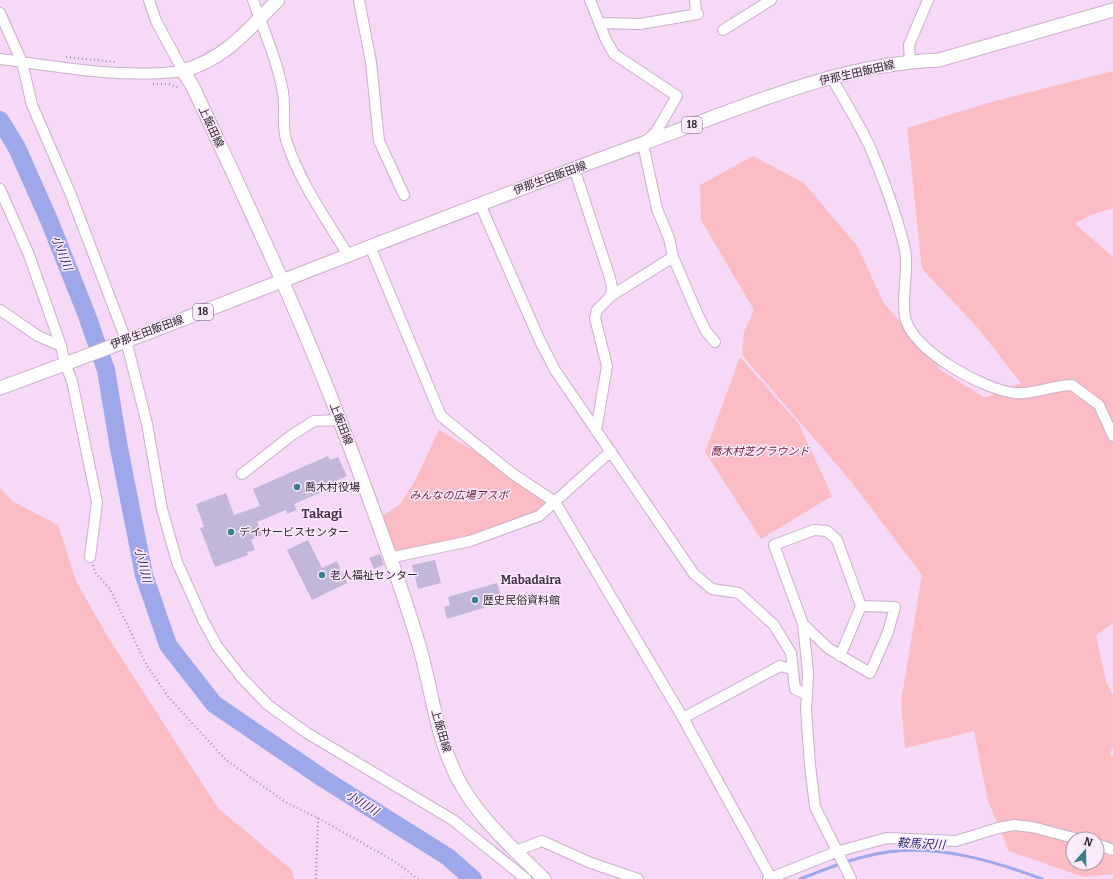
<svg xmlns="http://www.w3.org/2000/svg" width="1113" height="879" font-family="Bitter,'Noto Sans JP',serif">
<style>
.green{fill:#fbbcc4;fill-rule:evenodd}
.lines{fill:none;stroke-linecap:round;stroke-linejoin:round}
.stream{stroke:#9da7e9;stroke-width:3}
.river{stroke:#9da7e9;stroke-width:18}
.building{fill:#c2b7d9}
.minor-casing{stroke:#caafcc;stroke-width:12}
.major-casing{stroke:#caafcc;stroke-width:15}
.path{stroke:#a18da3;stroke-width:2;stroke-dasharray:1 3;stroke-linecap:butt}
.minor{stroke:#fff;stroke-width:10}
.major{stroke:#fff;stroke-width:13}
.poi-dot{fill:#387f89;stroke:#fbebfd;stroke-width:1.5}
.labels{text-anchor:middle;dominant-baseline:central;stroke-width:3;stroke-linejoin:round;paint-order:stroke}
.shield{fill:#fbebfd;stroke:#6d616e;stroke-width:1}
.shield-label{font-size:10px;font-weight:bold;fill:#302631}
.street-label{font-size:11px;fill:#302631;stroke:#fbebfd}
.park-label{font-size:11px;font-style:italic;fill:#751a32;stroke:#fbebfd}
.poi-label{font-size:11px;fill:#302631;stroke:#fbebfd;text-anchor:start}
.water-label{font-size:12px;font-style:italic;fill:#272670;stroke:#fbebfd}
.neighbourhood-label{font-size:12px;font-weight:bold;fill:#473149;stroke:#fbebfd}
.quarter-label{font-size:13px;font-weight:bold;fill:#473149;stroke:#fbebfd}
</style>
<rect width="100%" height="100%" fill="#f5d9f7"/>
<path class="green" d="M1113,71V208L1090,215L1075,224L1113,257V623L1096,635L1106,682L1113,695V745L1110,755L1113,757V874L1084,877L1009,851L988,801L974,731L905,748L901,702L922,575L849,479L742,355L744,332L754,310L701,220L700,185L753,156L804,183L858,247L883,302L942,371L985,398L1021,383L977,327L922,269L907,128L984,104ZM1073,839H1097V863H1073Z
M740,357L799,424L832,496L761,539L705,452Z
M439,430L513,474L552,502L515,525L389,558L380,518L400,504L415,481Z
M0,488L12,501L58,525L76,581L106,634L218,808L292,870L294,879H0Z"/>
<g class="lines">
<path class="stream" d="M800,879C829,868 857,856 888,852C940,845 994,861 1042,879"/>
<path class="river" d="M0,120L17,148L49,220L86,313L106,370L119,448L144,575L168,645L214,704L324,779L448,857L473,879"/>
</g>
<path class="building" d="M328,456L330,460L338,457L347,476L336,481L338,485L294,504L297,510L287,514L286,510L257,522L262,535L251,540L255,550L247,552L248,555L215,567L200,528L204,527L196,504L226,493L234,515L260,506L253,489Z
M308,540L322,568L337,561L347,583L312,600L287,550Z
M380,554L384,565L374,569L369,558Z
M435,560L441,583L418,589L412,565Z
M497,583L503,602L447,619L444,607L450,605L448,597Z"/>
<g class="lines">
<g class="minor-casing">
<path id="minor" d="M253,0C264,31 277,60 283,92C286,110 281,127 287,143C301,184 326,219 348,255
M359,0L371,62L379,141L404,195
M590,0L606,40L614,54L677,96L656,132L643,144L657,209L669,238L673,257L698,315L706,331L715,342
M695,0L696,14
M0,13L22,62L32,105L71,195L126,340L147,424L162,509L177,562L203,620L217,646L242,678L268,705L307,733L453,820L526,879
M599,23L640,24L698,14
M723,30L771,0
M0,59C60,67 123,79 183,71L156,21L149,0
M910,61L909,45L928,0
M832,78C844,100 858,122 869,145C883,177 895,210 904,245C910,266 901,294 905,317C911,350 984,390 1015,393C1032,395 1054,385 1072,385L1099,405L1113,436
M574,168L610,278L612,287L611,296
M0,189L29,255L61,346L65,363L72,381L97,502L90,557
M480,204L540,341L555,370L694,574L712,589L739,593L774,625L791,653L795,689L807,695L806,709L810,765L815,807L851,879
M370,246L441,416L513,474L555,502L683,718L771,878
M0,310L38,336L61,346
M596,431L607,366L595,318L597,310L611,296L673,257
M242,474L292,435L314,421L340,420
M389,558L470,541L539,516L611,451
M803,624L828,648L870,673L888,632L895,607L861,606
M807,695L808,672L803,624L774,545L814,530L827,531L837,540L861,606L840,656
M683,718L780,666L792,669
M1097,844L1113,850
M516,851L542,841L591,863L638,879
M768,879L836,852L887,838L956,841L998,828L1014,825L1032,827L1078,839"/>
</g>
<g class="major-casing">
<path id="major" d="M278,0C246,31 228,57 183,71L193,87C244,197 297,307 340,421C368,494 396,569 419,645C432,690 436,737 458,779C478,818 513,848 544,879
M0,388C215,310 426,222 641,144C737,110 835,64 939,60L1113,10"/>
</g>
<path class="path" d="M66,57L115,62
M153,84H169L180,88
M93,565L95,572L110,589L147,666L170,699L226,760L287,803L318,818L394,861L418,879
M316,879L318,818"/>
<use href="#minor" class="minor"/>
<use href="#major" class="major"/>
</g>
<g class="poi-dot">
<circle cx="297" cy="487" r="4"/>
<circle cx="231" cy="532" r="4"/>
<circle cx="322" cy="575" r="4"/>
<circle cx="475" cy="600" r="4"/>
</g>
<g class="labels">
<g class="shield">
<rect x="682" y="117" width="20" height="16" rx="3"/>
<rect x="193" y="304" width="20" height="16" rx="3"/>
</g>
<g class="shield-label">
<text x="692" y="125">18</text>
<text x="203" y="312">18</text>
</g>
<g class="street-label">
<text transform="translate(857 73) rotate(-13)">伊那生田飯田線</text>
<text transform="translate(211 127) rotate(65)">上飯田線</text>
<text transform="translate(550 178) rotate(-20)">伊那生田飯田線</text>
<text transform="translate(147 332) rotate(-20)">伊那生田飯田線</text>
<text transform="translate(341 424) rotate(69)">上飯田線</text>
<text transform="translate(441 731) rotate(74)">上飯田線</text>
</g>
<g class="park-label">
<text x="760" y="451">喬木村芝グラウンド</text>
<text x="459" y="495">みんなの広場アスボ</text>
</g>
<g class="poi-label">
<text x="305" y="487">喬木村役場</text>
<text x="239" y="532">デイサービスセンター</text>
<text x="330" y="575">老人福祉センター</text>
<text x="483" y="600">歴史民俗資料館</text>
</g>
<g class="water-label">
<text transform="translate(62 253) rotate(69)">小川川</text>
<text transform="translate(143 565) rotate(76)">小川川</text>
<text transform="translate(362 803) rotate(32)">小川川</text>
<text transform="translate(921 844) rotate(3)">鞍馬沢川</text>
</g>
<g class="neighbourhood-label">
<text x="531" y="580">Mabadaira</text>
</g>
<g class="quarter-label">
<text x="322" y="513">Takagi</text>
</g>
</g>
<g transform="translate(1085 851) rotate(20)"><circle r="19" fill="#fbebfd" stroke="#aa9cab"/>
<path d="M0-3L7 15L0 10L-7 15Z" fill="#387f89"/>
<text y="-6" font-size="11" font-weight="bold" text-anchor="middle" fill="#302631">N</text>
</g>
</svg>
